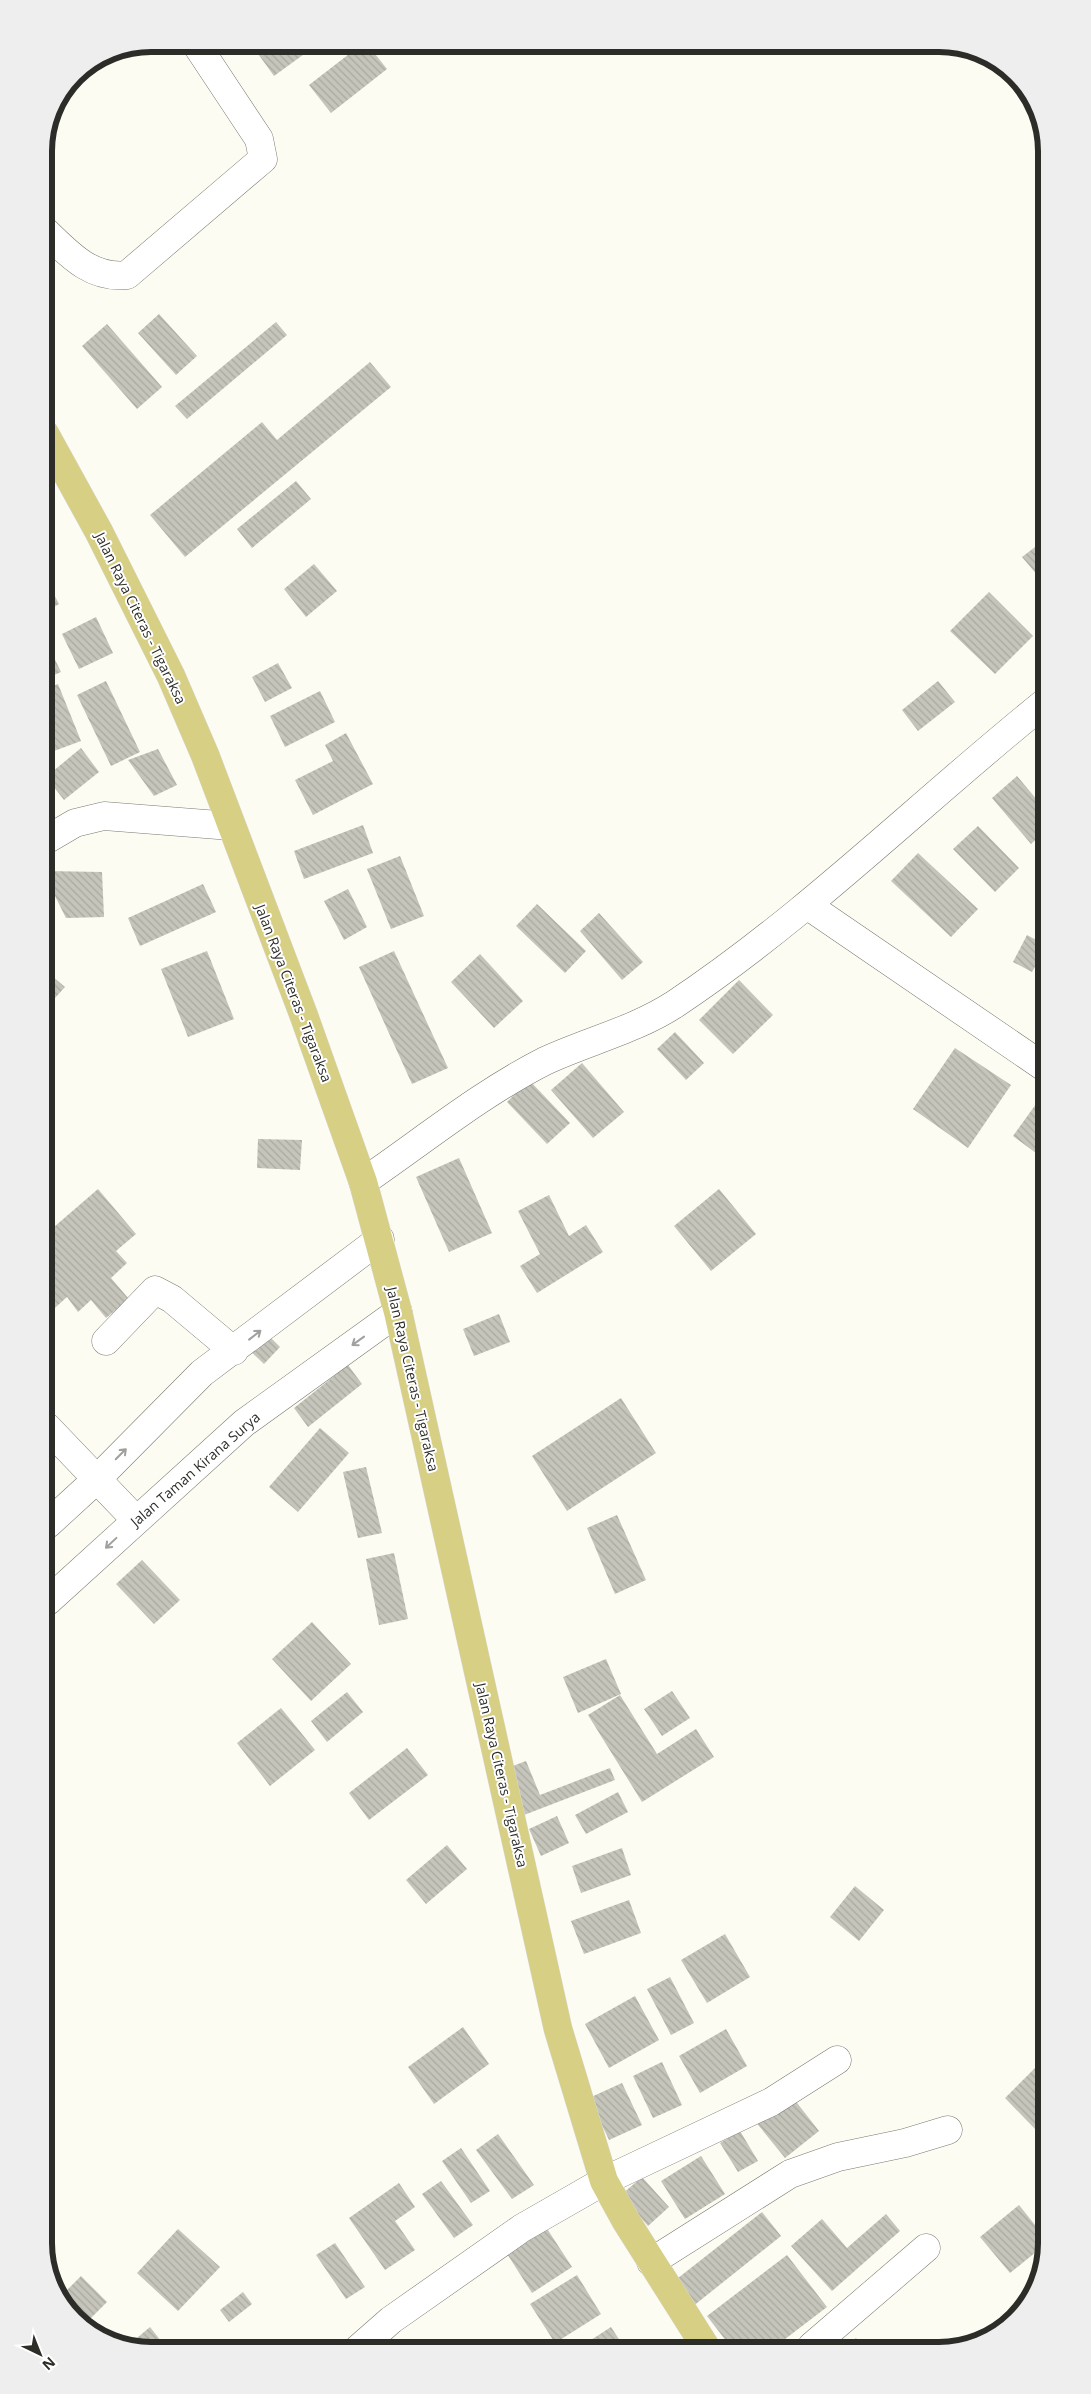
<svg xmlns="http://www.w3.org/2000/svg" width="1091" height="2394" font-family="'Open Sans',sans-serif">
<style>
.building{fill:url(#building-back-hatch)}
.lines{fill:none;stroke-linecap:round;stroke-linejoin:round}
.minor-casing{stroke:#7a7a71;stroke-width:29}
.major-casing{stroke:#d9d9d8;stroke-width:29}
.minor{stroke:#fff;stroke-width:28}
.major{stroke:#d6cf84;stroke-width:28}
.oneway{stroke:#a0a09e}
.labels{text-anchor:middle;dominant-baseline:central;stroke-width:4;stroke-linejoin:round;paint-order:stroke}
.street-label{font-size:14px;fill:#2c2c28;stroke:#fff}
.rim{fill:none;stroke:#2c2c28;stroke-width:6}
</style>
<defs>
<pattern id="building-back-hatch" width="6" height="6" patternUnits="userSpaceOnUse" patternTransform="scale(1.25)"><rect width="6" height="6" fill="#c6c5bb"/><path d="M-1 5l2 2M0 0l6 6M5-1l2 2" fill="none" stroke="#aaa9a1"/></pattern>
</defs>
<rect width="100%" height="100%" fill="#fdfcf2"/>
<path class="building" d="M251,44H318L274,76Z
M362,44H367L387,69L331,113L309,85Z
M431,44H445L435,50Z
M159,314L197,356L176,375L138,333Z
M276,322L287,335L187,419L175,406Z
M107,324L162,387L137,409L82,346Z
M370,362L391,387L185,557L150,515L262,422L277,440Z
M296,481L311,499L252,548L237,529Z
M1043,541V582L1022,557Z
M314,564L337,591L306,617L284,589Z
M45,577L59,604L45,612Z
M989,592L1033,636L995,674L950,631Z
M96,617L113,653L79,669L62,634Z
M50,649L61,672L45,679V651Z
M278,663L292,688L265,702L252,677Z
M106,681L140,752L111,766L77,695Z
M938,681L955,702L918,731L902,710Z
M58,684L81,741L46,754L45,689Z
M320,691L335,722L285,747L270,716Z
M346,733L373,784L313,815L295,780L333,761L325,745Z
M81,748L99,772L64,800L46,777Z
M158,749L177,785L154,796L128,760Z
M1017,776L1043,807V833L1031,844L992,798Z
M363,825L373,853L304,879L294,851Z
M978,826L1019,868L995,892L953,849Z
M918,853L978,909L951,937L891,881Z
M400,856L424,916L391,929L367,869Z
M46,871L102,872L104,917L66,918L46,878Z
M203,884L216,912L140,946L128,918Z
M348,889L367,927L344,940L324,901Z
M537,904L586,951L565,973L516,926Z
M599,913L643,962L622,980L580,931Z
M1027,935L1044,944V951L1032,972L1013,962Z
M207,951L234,1019L188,1037L161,969Z
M394,951L448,1068L412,1084L359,967Z
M480,954L523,1001L494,1028L451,982Z
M46,971L65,987L46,1008Z
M739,980L773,1015L733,1054L699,1020Z
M675,1032L704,1063L686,1080L657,1049Z
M955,1048L1011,1085L968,1148L913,1109Z
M582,1063L624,1112L593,1138L551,1090Z
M529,1080L570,1123L547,1144L507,1102Z
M1044,1093V1159L1013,1136Z
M258,1139L302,1140L300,1170L257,1168Z
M459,1158L492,1233L449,1252L416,1177Z
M98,1189L136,1234L116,1251L127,1263L111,1278L129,1299L106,1318L91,1300L78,1312L67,1297L47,1315V1233Z
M719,1189L756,1234L711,1271L674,1226Z
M549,1195L569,1236L586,1225L603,1252L537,1293L520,1266L540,1254L518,1211Z
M499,1314L510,1342L474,1356L463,1329Z
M263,1330L280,1347L264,1364L246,1347Z
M348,1365L362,1384L308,1427L294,1408Z
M621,1398L656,1453L567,1511L532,1456Z
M320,1428L349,1453L298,1512L269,1487Z
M366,1467L382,1533L358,1538L343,1472Z
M617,1515L646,1580L615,1594L587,1528Z
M394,1553L408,1619L379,1625L366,1559Z
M142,1560L180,1600L154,1624L116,1584Z
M312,1622L351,1664L311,1701L272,1659Z
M606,1659L621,1694L578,1713L563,1677Z
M672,1691L690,1718L662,1736L644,1709Z
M347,1692L363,1712L327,1742L311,1721Z
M620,1695L657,1754L696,1729L714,1757L642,1802L588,1715Z
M281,1708L315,1750L270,1786L237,1743Z
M407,1748L428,1775L369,1820L349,1793Z
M526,1761L540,1795L610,1768L615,1780L524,1815L505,1769Z
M618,1792L628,1812L586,1834L575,1815Z
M557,1816L569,1843L541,1856L529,1829Z
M447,1845L467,1869L426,1904L406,1880Z
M622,1848L631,1875L581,1893L572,1866Z
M855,1886L884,1910L859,1941L830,1917Z
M629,1900L641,1933L584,1954L571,1921Z
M725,1934L750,1977L707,2003L681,1960Z
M670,1977L694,2023L671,2035L647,1989Z
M635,1996L659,2040L609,2068L585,2024Z
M463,2027L489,2064L434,2104L408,2067Z
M726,2029L747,2066L700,2093L679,2056Z
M1047,2056V2120L1036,2130L1005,2098Z
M662,2062L682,2105L653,2118L633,2076Z
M622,2083L642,2125L609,2140L589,2098Z
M790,2094L819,2131L785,2158L755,2121Z
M740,2131L758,2161L738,2172L720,2143Z
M498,2134L534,2185L512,2199L476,2150Z
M461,2148L490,2191L471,2203L442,2161Z
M701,2156L725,2194L685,2219L661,2181Z
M642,2177L669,2207L648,2226L621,2195Z
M441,2181L473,2225L454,2238L422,2194Z
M399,2183L415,2207L395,2221L415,2250L385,2270L349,2218Z
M1019,2205L1047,2240V2243L1010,2273L980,2237Z
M762,2212L781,2236L692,2307L673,2282Z
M886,2214L900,2231L832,2291L791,2246L822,2219L847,2248Z
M544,2224L572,2267L532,2293L504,2249Z
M178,2229L220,2267L178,2311L137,2273Z
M335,2243L365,2287L346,2299L316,2255Z
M787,2255L827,2307L776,2346H730L707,2316Z
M577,2275L601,2314L555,2343L530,2304Z
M81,2276L107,2302L84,2325L62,2295Z
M243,2292L252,2304L229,2322L220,2310Z
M150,2327L168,2350H147L137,2338Z
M611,2327L624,2347H580Z
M856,2338L861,2345H846Z"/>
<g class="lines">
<g class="minor-casing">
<path id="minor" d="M44,230C68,253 90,279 127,275L263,159L259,139L196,44
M46,840L75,823L104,816L231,826
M807,905L1044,1067
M363,1182C423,1141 480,1094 545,1061C588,1041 635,1030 675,1004C807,916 920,803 1043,704
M106,1341L155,1290L172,1299L234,1351
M47,1427L136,1520
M48,1524L96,1480L202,1373L380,1239
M48,1601L244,1423L398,1312
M651,2262L790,2174L838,2157L905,2143L948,2130
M812,2346L926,2248
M358,2349L391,2320L522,2228L604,2181L771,2102L837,2060"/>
</g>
<g class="major-casing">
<path id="major" d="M45,434L99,532L171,676L205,755L304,1016L363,1182L398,1312L558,2029L604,2181L626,2221L705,2346"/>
</g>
<use href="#minor" class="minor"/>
<use href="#major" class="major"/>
</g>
<defs><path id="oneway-shaft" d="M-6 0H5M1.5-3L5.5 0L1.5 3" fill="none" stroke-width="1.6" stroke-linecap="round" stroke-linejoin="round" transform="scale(1.25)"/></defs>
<g class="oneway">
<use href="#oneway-shaft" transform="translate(255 1335) rotate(-38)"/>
<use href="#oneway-shaft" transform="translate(358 1341) rotate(144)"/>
<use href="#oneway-shaft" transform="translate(121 1454) rotate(-45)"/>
<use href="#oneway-shaft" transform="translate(111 1543) rotate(137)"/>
</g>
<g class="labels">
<g class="street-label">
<text transform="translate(141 618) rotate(64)">Jalan Raya Citeras - Tigaraksa</text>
<text transform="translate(294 993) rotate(69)">Jalan Raya Citeras - Tigaraksa</text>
<text transform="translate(413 1379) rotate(77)">Jalan Raya Citeras - Tigaraksa</text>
<text transform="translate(195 1469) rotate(-41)">Jalan Taman Kirana Surya</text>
<text transform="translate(502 1775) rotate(77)">Jalan Raya Citeras - Tigaraksa</text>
</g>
</g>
<path d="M0 0H1091V2394H0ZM151 52H939A99 99 0 0 1 1038 151V2243A99 99 0 0 1 939 2342H151A99 99 0 0 1 52 2243V151A99 99 0 0 1 151 52Z" fill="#eee" fill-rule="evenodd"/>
<path class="rim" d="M151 52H939A99 99 0 0 1 1038 151V2243A99 99 0 0 1 939 2342H151A99 99 0 0 1 52 2243V151A99 99 0 0 1 151 52Z"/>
<g transform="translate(40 2354) rotate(137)" stroke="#ffffff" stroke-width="4" paint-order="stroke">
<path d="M0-4L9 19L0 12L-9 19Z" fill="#2c2c28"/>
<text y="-8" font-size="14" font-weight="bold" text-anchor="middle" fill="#2c2c28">N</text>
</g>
</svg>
